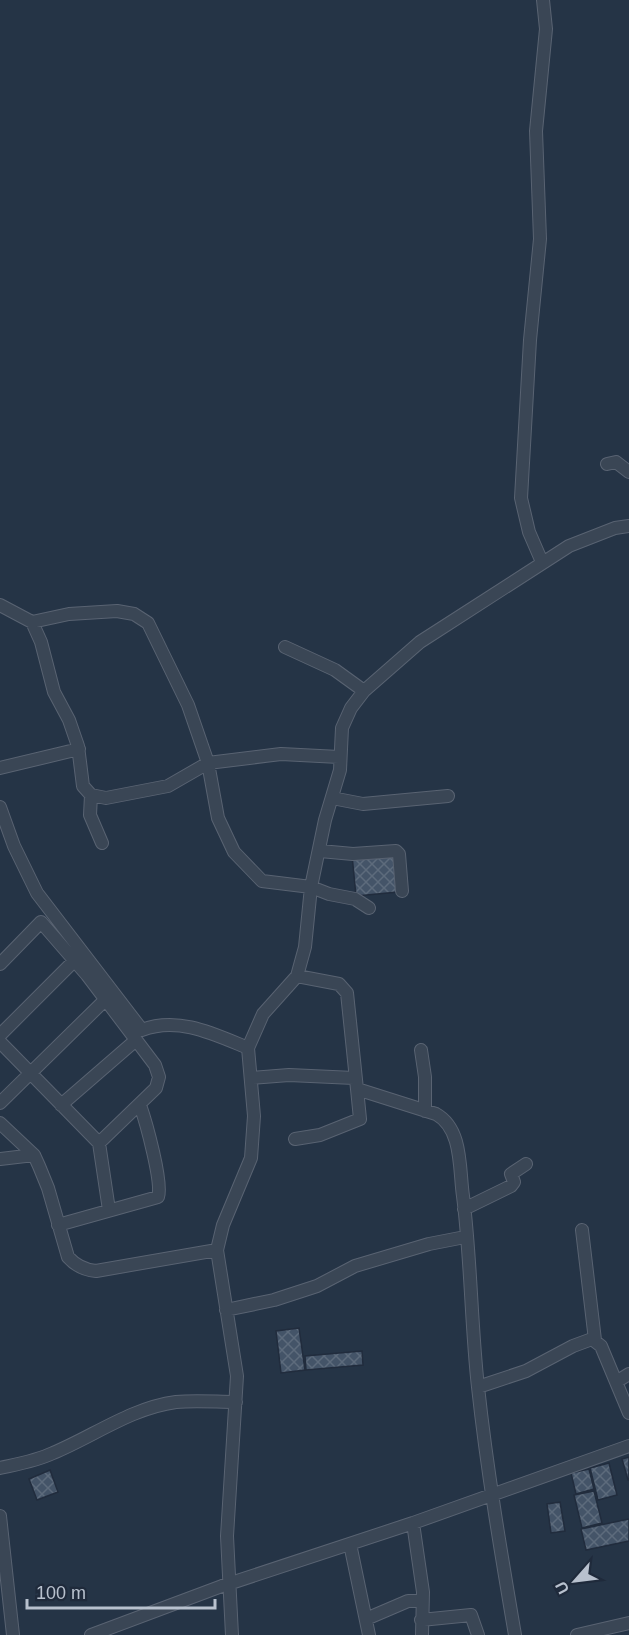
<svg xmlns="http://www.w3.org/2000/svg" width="629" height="1635" font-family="Helvetica,sans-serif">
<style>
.building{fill:url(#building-cross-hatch);stroke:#212c3d;stroke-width:1.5}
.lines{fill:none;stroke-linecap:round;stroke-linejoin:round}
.minor-casing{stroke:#596372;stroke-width:14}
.minor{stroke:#3a4655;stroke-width:12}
</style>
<defs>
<pattern id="building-cross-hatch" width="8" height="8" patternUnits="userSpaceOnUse" patternTransform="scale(1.5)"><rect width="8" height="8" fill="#445468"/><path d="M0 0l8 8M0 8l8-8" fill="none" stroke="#5d6b7c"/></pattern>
</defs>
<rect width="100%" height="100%" fill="#253446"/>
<path class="building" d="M394,852L398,892L356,896L352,855Z
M299,1328L305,1370L281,1373L276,1331Z
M362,1351L363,1365L306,1370L305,1356Z
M629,1457V1480H628L622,1459Z
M609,1463L617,1495L598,1500L590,1468Z
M589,1469L594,1489L576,1494L571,1473Z
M50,1470L58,1492L37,1500L29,1479Z
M594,1491L602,1523L582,1528L574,1495Z
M560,1502L565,1531L551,1533L547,1504Z
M629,1519V1541L586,1550L581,1529Z"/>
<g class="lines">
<g class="minor-casing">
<path id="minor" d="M607,464L616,462L629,472
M542,562L529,532L521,498L530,340L540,239L536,131L546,29L543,0
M0,605L32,622L41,642L54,692L69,720L78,746L83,786L91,795L106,798L168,786L208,763L281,754L339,757
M32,622L69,614L117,611L134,614L148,623L188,705L208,763L218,818L234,852L262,881L311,887L329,894L355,899L369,908
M285,647L335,670L364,691
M0,768L79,749
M91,795L90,815L102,843
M332,798L363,804L448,796
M0,807L14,846L37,893L142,1030C178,1016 214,1034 248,1048
M320,851L353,854L396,851L399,854L402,891
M0,964L41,922L87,975L155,1065L159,1077L156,1088L99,1143
M297,976L339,984L347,993L357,1089L436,1114C463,1129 459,1169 463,1196C471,1259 471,1324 478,1387C487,1470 501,1553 515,1635
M0,1035L74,961
M0,1042L99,1143L109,1210
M421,1050L425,1077V1111
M251,1078L289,1075L354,1078
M0,1103L105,1000
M61,1105L136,1040
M0,1123L34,1155L39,1166L48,1188L68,1257C76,1266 84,1270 96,1271L217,1250
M295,1139L320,1135L360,1119L357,1089
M0,1159L34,1155
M464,1209L511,1186L514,1182L511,1174L526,1164
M58,1225L158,1197C163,1183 146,1122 140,1105
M582,1230L595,1340
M226,1310L274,1300L317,1286L355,1266L429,1244L465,1237
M616,1382L629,1374
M478,1387L526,1371L573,1346L592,1339L601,1346L629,1413
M0,1468C18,1464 36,1461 53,1453C94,1436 131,1408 176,1402C196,1400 217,1402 236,1402
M0,1516L13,1635
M413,1523L423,1592L422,1635
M350,1544L369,1635
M366,1619L408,1601H421
M421,1620L471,1615L478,1635
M91,1635L222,1586L413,1523L629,1446
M232,1635L227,1536L237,1376L217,1250L223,1225L251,1158L254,1116L248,1048L263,1014L297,976L305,947L311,887L325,820L340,770L342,728L351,708L364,691L420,642L569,546L615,528L629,526
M577,1635L629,1623"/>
</g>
<use href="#minor" class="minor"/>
</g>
<g transform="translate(575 1581) rotate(242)" stroke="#1f2a3b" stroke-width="4.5" paint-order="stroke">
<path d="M0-4.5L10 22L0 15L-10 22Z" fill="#b8c1ce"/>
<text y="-9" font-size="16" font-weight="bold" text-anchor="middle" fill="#b8c1ce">U</text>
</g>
<path d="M27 1599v9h188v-9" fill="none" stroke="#b8c1ce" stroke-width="3"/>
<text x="36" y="1599" font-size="18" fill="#b8c1ce" stroke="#1f2a3b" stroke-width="4.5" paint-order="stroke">100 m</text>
</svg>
